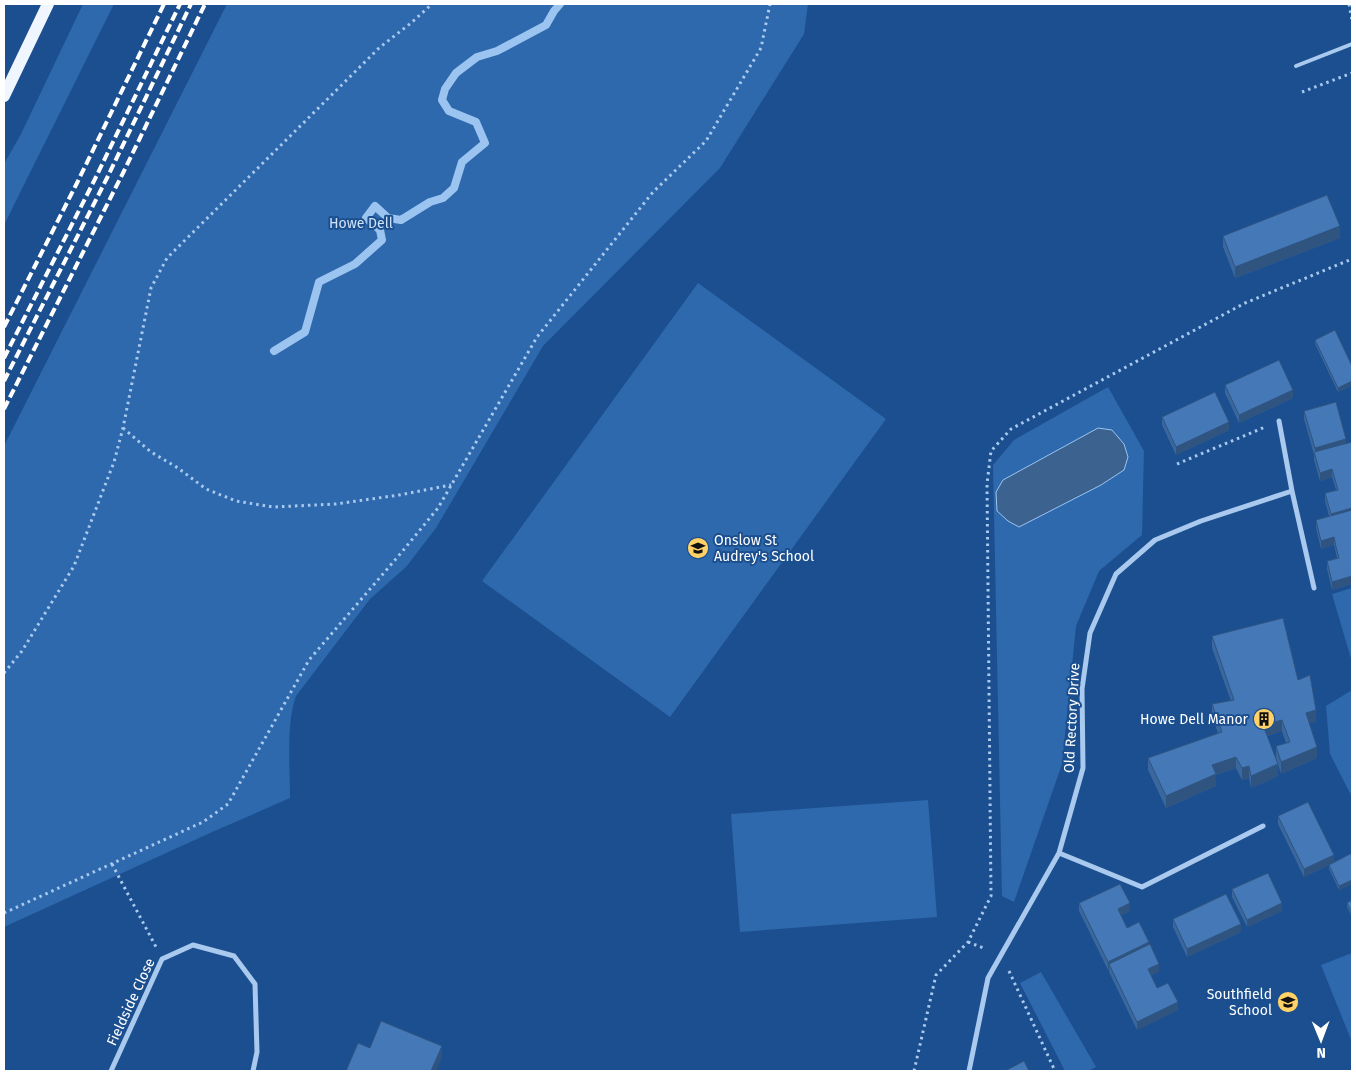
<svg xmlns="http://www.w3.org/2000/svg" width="1356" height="1075" font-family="'Fira Sans',sans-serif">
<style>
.green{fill:#2e69ad}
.water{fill:#3c6290;stroke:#9cc4f0}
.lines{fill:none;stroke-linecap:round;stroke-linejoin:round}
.stream{stroke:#9cc4f0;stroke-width:8}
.path{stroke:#a9c9ee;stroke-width:3;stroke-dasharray:2.5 4;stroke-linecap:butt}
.service{stroke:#a9c9ee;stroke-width:4}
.minor{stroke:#a9c9ee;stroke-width:5}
.primary{stroke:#f0f6ff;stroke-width:12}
.rail{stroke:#fff;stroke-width:4;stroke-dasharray:9 4;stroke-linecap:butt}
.wall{fill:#3a679d}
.shaded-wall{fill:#305480}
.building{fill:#4478b7;stroke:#305480}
.labels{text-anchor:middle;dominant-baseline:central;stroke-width:4;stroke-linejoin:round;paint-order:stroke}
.park-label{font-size:14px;fill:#cfe3fa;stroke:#1b4f8f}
.poi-label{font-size:14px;fill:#fff;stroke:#1b4f8f;text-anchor:end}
.street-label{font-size:14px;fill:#fff;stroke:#1b4f8f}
</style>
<rect width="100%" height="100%" fill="#1b4f8f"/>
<path class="green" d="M83,4H114L4,225V164L21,134Z
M227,4H808L804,34L720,168L543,346L436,528L406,567L370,599L296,696C286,723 290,769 290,798L210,833L4,927V446Z
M698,283L886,419L670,717L482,581Z
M1108,387L1144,451L1142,535L1099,571L1076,626L1062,764L1014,902L1002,896L993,465L1014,440Z
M1352,588V662L1332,594Z
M1352,690V797L1330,754L1326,706Z
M928,800L937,917L740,932L731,814Z
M1352,953V1042L1321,965Z
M1041,972L1096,1067L1088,1071H1065L1020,983Z"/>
<path class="water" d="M1098,428L1112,430L1124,444L1128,457L1124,470L1101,485L1019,527L1008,521L997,511L996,492L1003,480Z"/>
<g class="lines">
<path class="stream" d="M274,351L305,332L319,282L355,264L382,240L380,230L366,218L375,206L388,218L401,220L430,202L443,198L454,188L462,162L485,143L476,122L449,111L442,100L445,89L456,73L477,57L497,51L546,25L554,11L560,4"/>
<path class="path" d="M1349,4L1352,20
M1302,92L1352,73
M123,428L151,452L178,468L206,489L236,501L273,507L336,504L399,495L451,485
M1177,464L1265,427
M4,673L22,651L74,566L114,462L123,428L151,288L167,258L379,48L411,23L432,4
M112,864L156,947
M4,913L203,822L228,804L309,660L401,553L438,508L537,337L653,192L706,141L761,48L770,4
M968,942L986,949
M1009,971L1055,1071
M914,1071L936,975L968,942L991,896L987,484L991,451L1011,429L1245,303L1352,259"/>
<path class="service" d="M1296,66L1352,44"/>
<path class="minor" d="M1279,421L1292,491
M1059,853L1142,887L1263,826
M111,1071L162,959L193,945L234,956L255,984L257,1052L253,1071
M969,1071L988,978L1059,853L1083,768L1082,689L1090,633L1116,574L1155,540L1201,521L1292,491L1314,588"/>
<path class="primary" d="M4,96L48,4"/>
<path class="rail" d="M4,327L77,183L164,4
M4,358L94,181L180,4
M4,381L107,178L191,4
M4,409L123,173L205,4"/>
</g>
<path class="wall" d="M1223,236L1340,238L1235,278L1223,247Z
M1315,340L1352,366V385L1338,392L1315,344Z
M1225,385L1293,398L1239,423L1225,393Z
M1304,411L1346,443L1352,584L1332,590L1327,569V561L1337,558L1334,545L1321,549L1316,528V520L1329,516L1325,501V493L1336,490L1332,477L1320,481L1314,460V455L1304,419Z
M1162,417L1229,430L1176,455L1162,425Z
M1212,636L1298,680L1316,722L1309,723L1317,758L1281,774L1276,758V746L1286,743L1282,731L1267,736L1278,776L1251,788L1249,778L1242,780L1236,768L1216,775V786L1166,808L1148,770V758L1218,733L1212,716V704L1231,701L1212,648Z
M1278,816L1334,862L1352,853V884L1339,890L1329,869V865L1304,877L1278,824Z
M1232,889L1282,911L1247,927L1232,897Z
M1352,900V917L1347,907V903Z
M1079,903L1130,911L1121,915L1127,928L1149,945L1159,972L1151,975L1157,988L1178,1010L1137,1030L1109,972V969L1108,970L1079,911Z
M1173,919L1241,932L1187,957L1173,927Z"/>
<path class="shaded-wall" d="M1340,226V238L1235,278V267Z
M1352,381V385L1338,392V388Z
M1293,390V398L1239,423V415Z
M1229,422V430L1176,455V447Z
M1346,439V447L1315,454V448Z
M1332,469V477L1320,481V473Z
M1352,508V516L1331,522V514Z
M1334,537V545L1321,549V541Z
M1352,576V584L1332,590V582Z
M1316,710V722L1306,724V713Z
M1282,720V731L1263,737V725Z
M1317,747V758L1281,774V762Z
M1236,757V768L1216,775V786L1166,808V796L1212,765Z
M1278,764V776L1251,788V776Z
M1249,766V778L1242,780V768Z
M1334,855V863L1304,877V869Z
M1352,880V884L1339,890V886Z
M1130,903V911L1118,917V909Z
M1282,903V911L1247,927V920Z
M1241,924V932L1187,957V949Z
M1149,942V949L1109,964V969L1108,970V962Z
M1159,964V972L1148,977V969Z
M1178,1002V1010L1137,1030V1022Z
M442,1046V1058L436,1071H431Z"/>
<path class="building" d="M1327,195L1340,226L1235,267L1223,236Z
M1335,330L1352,366V381L1338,388L1315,340Z
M1279,360L1293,390L1239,415L1225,385Z
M1215,392L1229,422L1176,447L1162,417Z
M1336,402L1346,439L1315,448L1304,411Z
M1352,442V508L1331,514L1325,493L1338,490L1332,469L1320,473L1314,452Z
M1352,510V576L1332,582L1327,561L1339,558L1336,547L1334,537L1321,541L1316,520Z
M1283,618L1298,680L1310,675L1316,710L1306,713L1317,747L1281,762L1276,746L1290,742L1282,720L1263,725L1278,764L1251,776L1249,766L1242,768L1236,757L1212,765L1216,774L1166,796L1148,758L1222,732L1212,704L1234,700L1212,636Z
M1308,802L1334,855L1304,869L1278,816Z
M1352,853V880L1339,886L1329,865Z
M1268,873L1282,903L1247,920L1232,889Z
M1120,884L1130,903L1118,909L1127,928L1139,922L1149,942L1108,962L1079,903Z
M1226,894L1241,924L1187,949L1173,919Z
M1352,900V913L1347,903Z
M1150,944L1159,964L1148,969L1157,988L1168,983L1178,1002L1137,1022L1109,964Z
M381,1021L442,1046L431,1071H346L358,1043L370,1048Z
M1024,1061L1029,1071H1005Z"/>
<defs>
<g id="school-disc" transform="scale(1.125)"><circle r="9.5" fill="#ffd166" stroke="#1b4f8f"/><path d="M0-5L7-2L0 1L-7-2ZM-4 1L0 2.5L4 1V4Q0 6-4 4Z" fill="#111"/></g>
<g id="building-disc" transform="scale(1.125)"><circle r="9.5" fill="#ffd166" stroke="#1b4f8f"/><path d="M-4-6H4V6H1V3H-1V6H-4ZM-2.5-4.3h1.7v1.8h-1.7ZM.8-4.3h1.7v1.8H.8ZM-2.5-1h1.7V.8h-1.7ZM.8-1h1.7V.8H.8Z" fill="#111"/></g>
</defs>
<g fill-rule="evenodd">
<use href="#school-disc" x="698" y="548"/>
<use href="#building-disc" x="1264" y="719"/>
<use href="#school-disc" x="1288" y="1002"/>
</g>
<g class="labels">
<g class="park-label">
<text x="361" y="223">Howe Dell</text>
</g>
<g class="poi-label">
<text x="714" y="540" text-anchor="start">Onslow St<tspan x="714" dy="16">Audrey's School</tspan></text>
<text x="1248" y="719">Howe Dell Manor</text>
<text x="1272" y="994">Southfield<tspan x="1272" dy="16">School</tspan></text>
</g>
<g class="street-label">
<text transform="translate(1072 718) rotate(-87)">Old Rectory Drive</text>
<text transform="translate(131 1002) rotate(-65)">Fieldside Close</text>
</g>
</g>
<rect width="1356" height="1075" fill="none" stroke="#ffffff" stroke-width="10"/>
<g transform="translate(1321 1040) rotate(179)" stroke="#1b4f8f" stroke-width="4" paint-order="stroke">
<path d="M0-4L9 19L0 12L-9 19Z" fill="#ffffff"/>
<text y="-8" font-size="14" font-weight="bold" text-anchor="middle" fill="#ffffff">N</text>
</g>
</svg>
